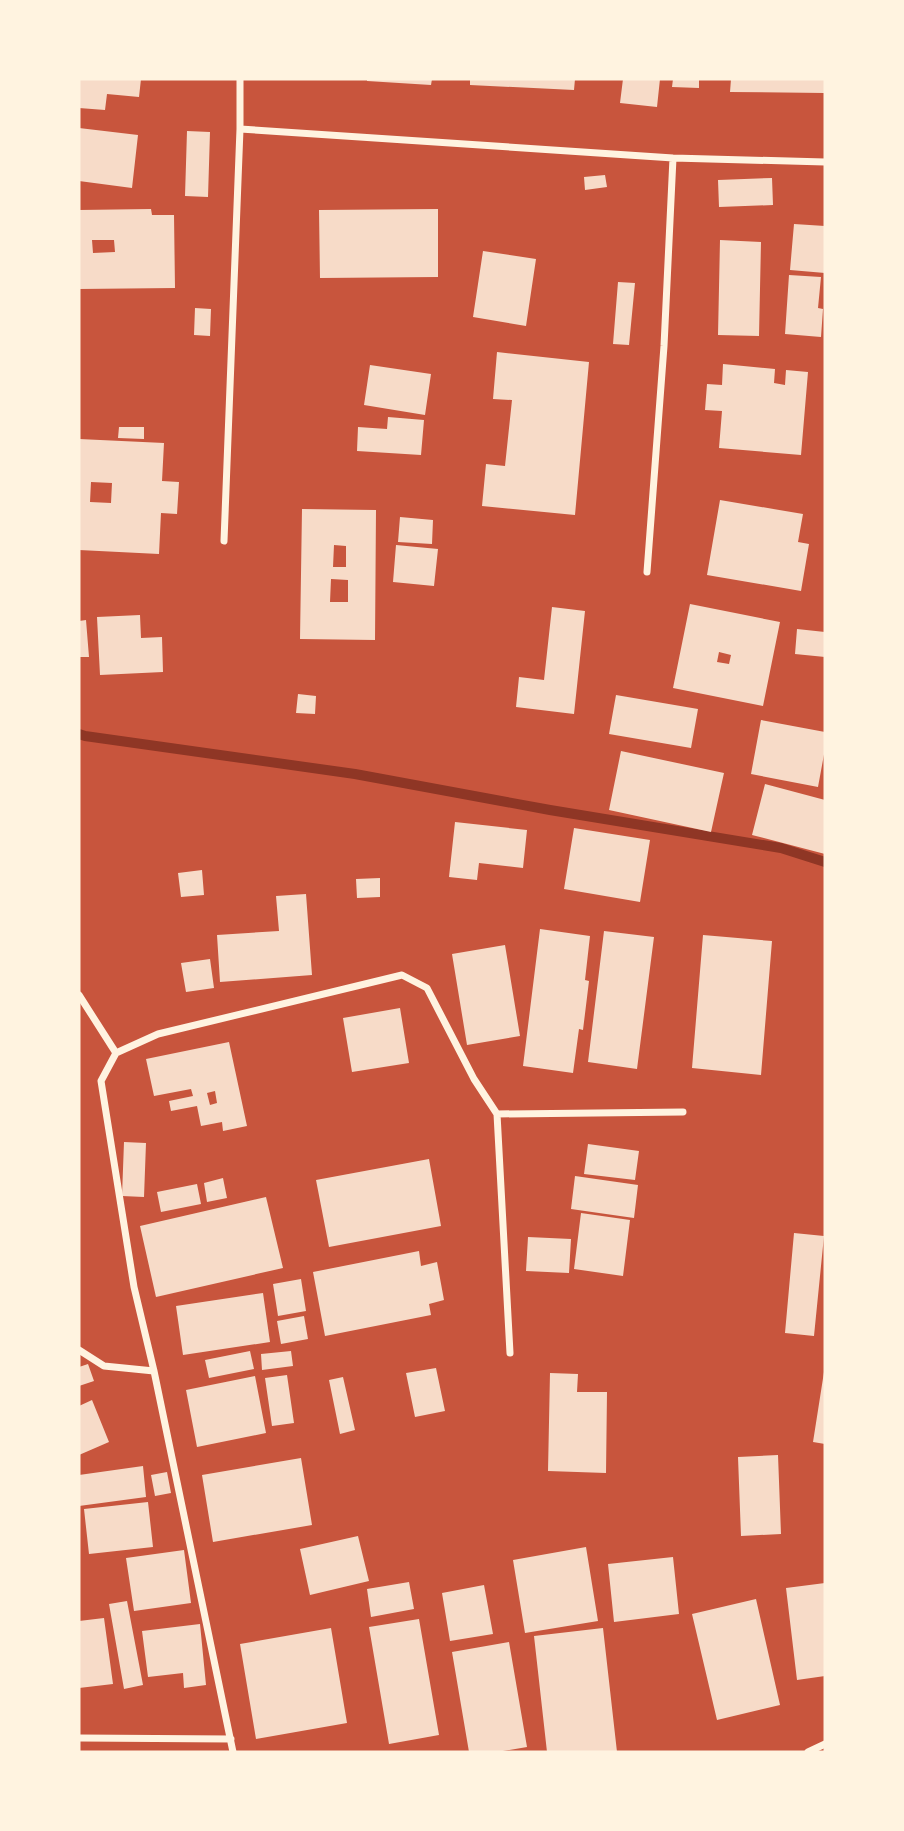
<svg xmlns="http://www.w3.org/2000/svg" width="904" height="1831" font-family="'Fira Sans',sans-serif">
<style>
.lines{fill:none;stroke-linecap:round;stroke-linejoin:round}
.stream{stroke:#8f3625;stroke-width:10}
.building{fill:#f7dbc8;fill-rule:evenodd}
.minor{stroke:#fff3e0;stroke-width:7}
</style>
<rect width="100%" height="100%" fill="#c8553d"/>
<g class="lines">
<path class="stream" d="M79,734L85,736L355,774L550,810L781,848L825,862"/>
</g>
<path class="building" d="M79,79H141L139,97L107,94L105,110L79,108Z
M367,79H432L431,85L367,81Z
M470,79H575L574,90L470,85Z
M623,79H660L657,107L620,103Z
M673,79H699V88L672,87Z
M731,79H825V93L730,92Z
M79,128L138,135L132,188L79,181Z
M187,131L210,132L208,197L185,196Z
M605,175L607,187L585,190L584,177Z
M772,178L773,205L719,207L718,180Z
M151,209L152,215H174L175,288L79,289V210ZM92,240H114L115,252L93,253Z
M438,209V277L320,278L319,210Z
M794,224L825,226V273L790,270Z
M720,240L761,242L759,336L718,335Z
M483,251L536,259L526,326L473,317Z
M789,275L821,277L818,308L823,309L821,337L785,334Z
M618,282L635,283L629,345L613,344Z
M195,308L211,309L210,336L194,335Z
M497,352L589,362L575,515L482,506L486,464L505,466L512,400L493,399Z
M723,364L775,369L774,383L785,385L786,370L808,372L801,455L719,448L722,411L705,410L707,384L722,385Z
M370,365L431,374L425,415L364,405Z
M388,417L424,420L421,455L357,451L358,427L387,429Z
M119,427H144V439L118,438Z
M79,439L164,443L162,481L179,482L177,514L161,513L159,554L79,550ZM91,482L112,483L111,503L90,502Z
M720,500L803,514L798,542L809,544L801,591L707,575Z
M302,509L376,510L375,640L300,639ZM334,545L346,546V567H333ZM331,579L348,580V602H330Z
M400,517L433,520L432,544L398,542Z
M396,545L438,549L434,586L393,582Z
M690,604L780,622L763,706L673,688ZM719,652L731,655L729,664L717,662Z
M552,607L585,611L574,714L516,707L519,677L544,680Z
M140,615L141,638L162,637L163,672L100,675L97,617Z
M86,620L89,657H79V621Z
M797,629L825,632V657L795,654Z
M298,694L316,696L315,714L296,713Z
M616,695L698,709L691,748L609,734Z
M761,720L825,732V749L818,787L751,774Z
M621,751L724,773L711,832L609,810Z
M765,784L825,800V854L752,835Z
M455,822L527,830L523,868L479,863L477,880L449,877Z
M574,828L650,840L640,902L564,889Z
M202,870L204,895L181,897L178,873Z
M380,878V897L357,898L356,879Z
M306,894L312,975L220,982L217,935L279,931L276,896Z
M540,929L590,936L585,980L589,981L583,1030L579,1029L573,1073L523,1066Z
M604,931L654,937L637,1069L588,1062Z
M703,935L772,941L761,1075L692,1068Z
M505,945L520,1036L467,1045L452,954Z
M210,959L214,988L186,992L181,963Z
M400,1008L409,1063L352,1072L343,1018Z
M229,1042L247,1126L223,1131L222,1122L201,1126L197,1106L171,1111L169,1101L193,1096L191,1089L154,1096L146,1059ZM215,1091L217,1103L210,1105L207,1093Z
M124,1142L146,1143L144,1197L122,1196Z
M588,1144L639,1151L635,1180L584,1174Z
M429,1159L441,1226L329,1247L316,1180Z
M575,1176L638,1185L634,1218L571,1209Z
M223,1178L227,1198L207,1202L204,1183Z
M197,1184L201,1204L161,1212L157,1192Z
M266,1197L283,1268L156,1297L140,1226Z
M581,1213L630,1220L623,1276L574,1269Z
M794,1233L824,1236L814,1336L785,1333Z
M528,1237L571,1239L569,1273L526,1271Z
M419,1251L421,1266L437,1262L444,1300L429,1304L431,1315L325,1336L313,1272Z
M301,1279L306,1311L278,1316L273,1284Z
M263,1293L270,1342L183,1355L176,1306Z
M304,1316L308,1339L281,1344L277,1321Z
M250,1351L254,1369L209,1378L205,1360Z
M291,1351L293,1366L262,1370L261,1354Z
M88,1364L94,1381L79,1386V1367Z
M436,1368L445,1411L415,1417L406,1373Z
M824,1372H825V1444L813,1442Z
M550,1373L578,1374L577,1392H607L606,1473L548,1471Z
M287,1375L294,1423L272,1426L265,1378Z
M255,1376L266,1433L197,1447L186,1390Z
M343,1377L355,1430L340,1434L329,1380Z
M92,1400L109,1442L79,1455V1406Z
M778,1455L781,1534L741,1536L738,1457Z
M301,1458L312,1525L213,1542L202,1475Z
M143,1466L146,1497L79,1506V1475Z
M167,1472L171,1493L155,1496L151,1475Z
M148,1502L153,1547L89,1554L84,1509Z
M358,1536L369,1581L310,1595L300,1549Z
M586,1547L598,1621L525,1633L513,1560Z
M184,1550L191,1603L134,1611L126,1558Z
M673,1557L679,1614L614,1622L608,1564Z
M409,1582L414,1609L371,1617L367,1589Z
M825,1583V1676L797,1680L786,1588Z
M484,1585L493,1634L450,1641L442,1593Z
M756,1599L780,1705L717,1720L692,1614Z
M127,1601L143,1685L124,1689L109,1604Z
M104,1618L113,1684L79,1688V1621Z
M419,1619L439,1735L389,1744L369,1627Z
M200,1624L206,1685L184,1688L183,1673L148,1677L142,1631Z
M331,1628L347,1723L256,1739L240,1644Z
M603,1628L617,1752H547L534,1636Z
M509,1642L527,1747L497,1752H469L452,1652Z"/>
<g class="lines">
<path class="minor" d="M240,129L673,158L825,162
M224,541L240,129V79
M647,572L664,346L673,158
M79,995L116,1053
M497,1114L510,1353
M79,1350L104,1366L154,1371
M79,1738L231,1739
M233,1752L154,1371L134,1287L101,1081L116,1053L158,1034L402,975L427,988L474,1079L497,1114L683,1112
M808,1752L825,1744"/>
</g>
<rect width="904" height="1831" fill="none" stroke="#fff3e0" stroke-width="161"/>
</svg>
